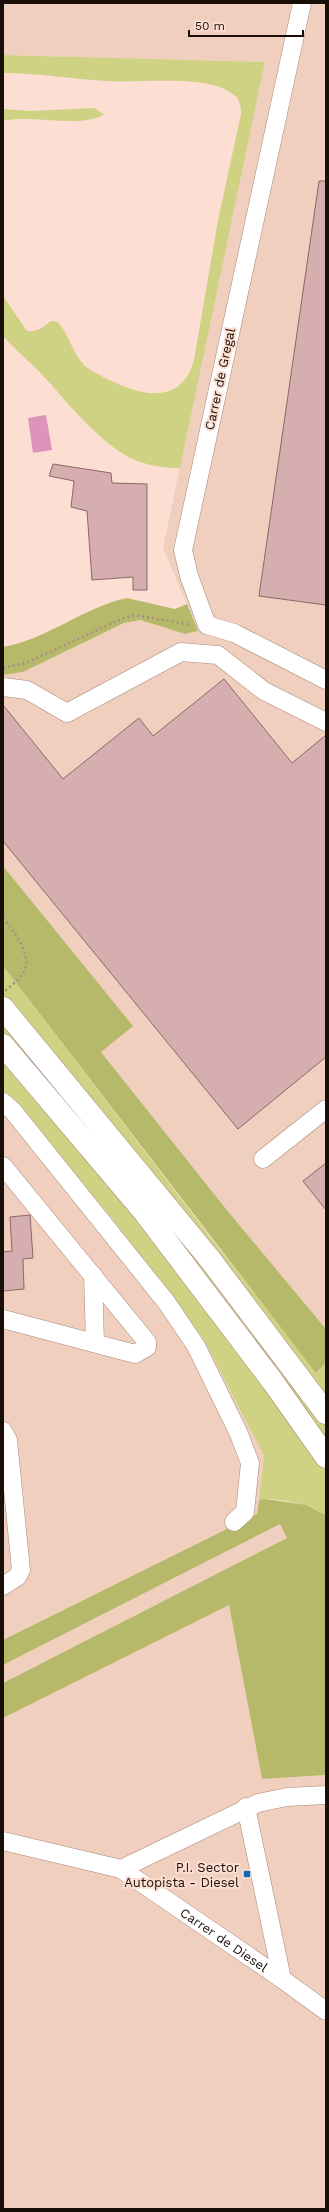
<svg xmlns="http://www.w3.org/2000/svg" width="329" height="2212" font-family="'Work Sans',sans-serif">
<style>
.built{fill:#f1cfbf}
.green{fill:#cfd183}
.forest{fill:#b7b96a}
.water{fill:#dc93bc}
.building{fill:#d6aeb0;stroke:#8b6768}
.lines{fill:none;stroke-linecap:round;stroke-linejoin:round}
.minor-casing{stroke:#a88878;stroke-width:19}
.highway-casing{stroke:#a88878;stroke-width:23}
.path{stroke:#a68f85;stroke-width:2.5;stroke-dasharray:2 3;stroke-linecap:butt}
.minor{stroke:#fff;stroke-width:18}
.highway{stroke:#fff;stroke-width:22}
.poi-dot{fill:#1469b7;stroke:#fcdfd2;stroke-width:1.5}
.labels{text-anchor:middle;dominant-baseline:central;stroke-width:4;stroke-linejoin:round;paint-order:stroke}
.street-label{font-size:13px;fill:#1a0e08;stroke:#fcdfd2}
.poi-label{font-size:13px;fill:#1a0e08;stroke:#fcdfd2;text-anchor:end}
</style>
<rect width="100%" height="100%" fill="#fcdfd2"/>
<path class="built" d="M3,3H326V1329L226,1209L101,1052L132,1026L3,866V675L23,672L124,623L140,620L185,634L198,631L163,548L265,62L3,55Z
M3,1090L111,1217L204,1340L264,1456L257,1514L3,1640Z
M280,1524L287,1538L3,1683V1665Z
M229,1605L262,1779L326,1775V2209H3V1718Z"/>
<path class="green" d="M3,55L265,62L180,468C164,468 150,466 135,460C104,447 70,406 48,381C34,365 17,352 3,336V296L27,331C38,332 43,327 51,321L58,322C70,336 72,353 85,366C91,371 97,373 103,377C136,394 181,409 194,360L218,220L241,114C241,108 240,99 234,95C209,73 139,84 106,81C72,79 37,73 3,73Z
M94,108L104,114C85,129 30,114 3,121V109L30,111Z
M3,966L211,1238L317,1373L326,1363V1515C310,1505 278,1497 259,1500L264,1456L204,1340L111,1217L3,1090Z"/>
<path class="forest" d="M127,598L175,609L187,604L198,631L185,634L140,620L124,623L23,672L3,675V647C48,639 84,607 127,598Z
M3,866L133,1026L101,1052L226,1209L326,1329V1363L316,1373L3,966Z
M265,1499L306,1505L326,1515V1775L262,1779L229,1605L3,1718V1683L287,1538L280,1524L3,1665V1640L257,1514L259,1500Z"/>
<path class="water" d="M46,415L52,450L33,453L28,418Z"/>
<path class="building" d="M319,181H326V605L259,596Z
M53,464L111,473L112,483L147,484V590H133V577L92,580L87,511L71,507L74,481L49,476Z
M224,679L292,763L326,735V1057L238,1129L3,841V705L63,779L139,718L153,736Z
M326,1163V1210L303,1181Z
M30,1215L33,1258L23,1259L24,1289L3,1291V1252L12,1251L10,1217Z"/>
<g class="lines">
<g class="minor-casing">
<g id="minor">
<path d="M302,3L183,550L189,576L207,625L234,633L326,680"/>
<path d="M3,687L27,690L67,713L181,652L218,655L264,691L326,722"/>
<path d="M3,1102L13,1111L167,1303L196,1346L239,1434L250,1463L245,1512L234,1522"/>
<path d="M263,1159L326,1109"/>
<path d="M3,1166L147,1342V1347L135,1354L3,1319"/>
<path d="M93,1275L95,1343"/>
<path d="M3,1431L8,1440L21,1570L17,1577L3,1586"/>
<path d="M246,1807L282,1979"/>
<path d="M3,1841L121,1869L258,1803L287,1797L326,1795"/>
<path id="s1" d="M121,1869L282,1979L326,2011"/>
</g>
</g>
<g class="highway-casing">
<path id="highway" d="M3,1008L209,1258L326,1413
M3,1045L145,1213L273,1382L326,1457"/>
</g>
<path class="path" d="M3,668L26,663L121,619L135,615L191,625
M3,918C14,931 36,959 21,976C17,982 10,986 5,991"/>
<use href="#minor" class="minor"/>
<use href="#highway" class="highway"/>
</g>
<rect class="poi-dot" x="243" y="1870" width="8" height="8" rx="2"/>
<g class="labels">
<g class="street-label">
<text transform="translate(220 379) rotate(-78)">Carrer de Gregal</text>
<text stroke="none"><textPath href="#s1" startOffset="125">Carrer de Diesel</textPath></text>
</g>
<g class="poi-label">
<text x="239" y="1867">P.I. Sector<tspan x="239" dy="15">Autopista - Diesel</tspan></text>
</g>
</g>
<rect width="329" height="2212" fill="none" stroke="#1a0e08" stroke-width="8"/>
<path d="M189 30v6h114v-6" fill="none" stroke="#1a0e08" stroke-width="2"/>
<text x="195" y="30" font-size="12" fill="#1a0e08" stroke="#fcdfd2" stroke-width="3" paint-order="stroke">50 m</text>
</svg>
